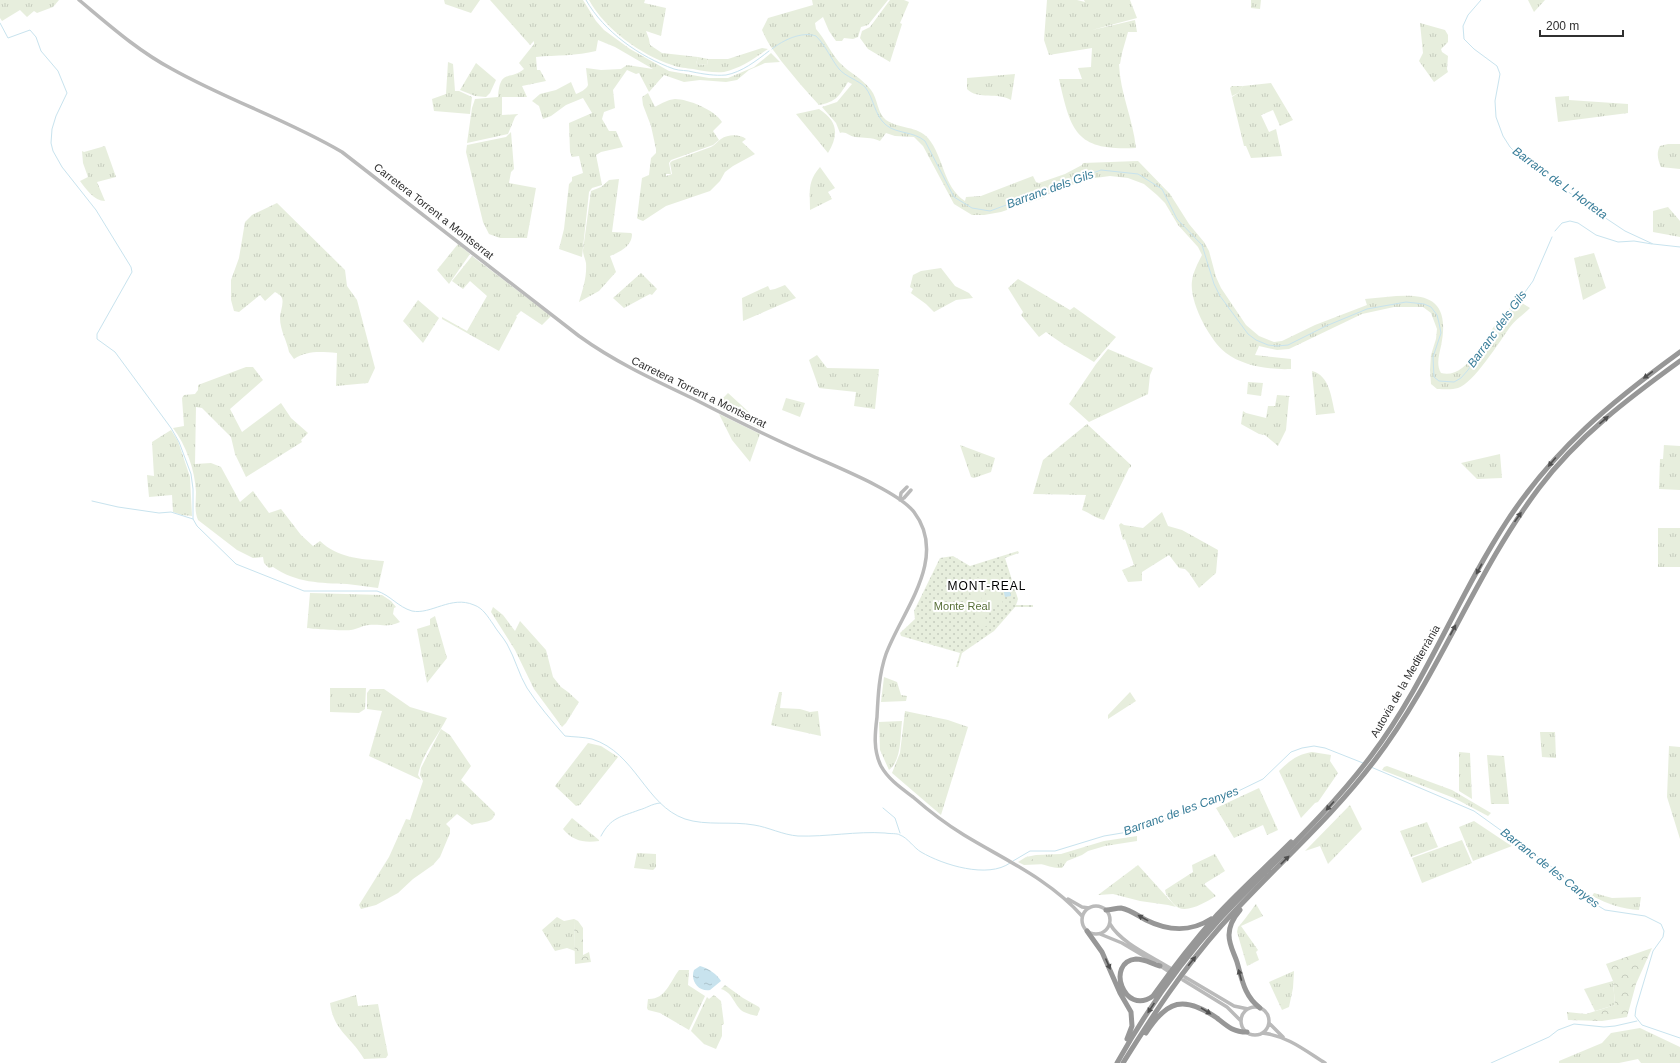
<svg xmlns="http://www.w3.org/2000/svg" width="1680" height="1063" font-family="Arial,sans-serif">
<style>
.grass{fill:url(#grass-tufts)}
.forest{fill:url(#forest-crowns)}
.garden{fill:url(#garden-dots)}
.pitch{fill:#e7eedd}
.water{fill:url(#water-ripples)}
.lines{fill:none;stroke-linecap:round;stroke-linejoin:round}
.stream{stroke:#c8e3ee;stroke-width:1}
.secondary{stroke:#bababa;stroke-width:3.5}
.highway{stroke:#979797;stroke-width:5}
.oneway{fill:#4f4f4f}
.labels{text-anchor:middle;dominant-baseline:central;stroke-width:4;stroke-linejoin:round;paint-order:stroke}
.street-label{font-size:11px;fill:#303030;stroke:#fff}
.park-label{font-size:11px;fill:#586f39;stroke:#fff}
.water-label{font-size:12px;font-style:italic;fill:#377c98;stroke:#fff}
.neighbourhood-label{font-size:12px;letter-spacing:1px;fill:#000;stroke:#fff}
</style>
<defs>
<pattern id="grass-tufts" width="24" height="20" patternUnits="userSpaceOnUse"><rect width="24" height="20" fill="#e7eedd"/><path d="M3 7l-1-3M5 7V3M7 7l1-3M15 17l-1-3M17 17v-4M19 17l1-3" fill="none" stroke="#c6ccbe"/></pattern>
<pattern id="forest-crowns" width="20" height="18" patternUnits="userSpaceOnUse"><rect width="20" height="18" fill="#e7eedd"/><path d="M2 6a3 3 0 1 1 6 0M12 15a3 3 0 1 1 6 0" fill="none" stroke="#c6ccbe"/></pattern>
<pattern id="garden-dots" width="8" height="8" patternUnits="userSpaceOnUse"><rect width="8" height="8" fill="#e7eedd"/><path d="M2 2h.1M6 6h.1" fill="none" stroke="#c6ccbe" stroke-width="1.8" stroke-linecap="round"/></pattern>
<pattern id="water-ripples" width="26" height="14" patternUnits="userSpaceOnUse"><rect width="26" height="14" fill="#c8e3ee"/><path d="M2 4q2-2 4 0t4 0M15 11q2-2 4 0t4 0" fill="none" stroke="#acc3cc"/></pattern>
</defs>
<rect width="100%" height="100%" fill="#fff"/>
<path class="grass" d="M0,0H59L53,7L37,13L34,11L27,17L20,10L2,21L0,18Z
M444,0H480L471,13L445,4Z
M490,0H583L596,21L604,30L630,49L669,71L709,78H728L754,67L771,53L780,62L765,63L749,70L737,80L726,82L700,80L684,82L664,75L649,92L639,73L636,74L627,70L613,90L615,108L604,112L602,119L609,131H616L623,147L601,152L596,155L602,185L592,188L589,192L582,257L559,249L564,229L569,184L572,181V177L583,173L579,156L572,157L570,152L569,123L592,113L583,98L566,105L551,116L543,119L539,106L532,101L540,94L556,90L571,82L576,94C579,93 587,89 588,85L586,68L601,70L621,69L627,65L653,69L615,47L598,40L596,51C577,56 556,55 536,57L537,70H540L546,81L522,86L527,97H502V115L518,114L515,117L508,134L467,143L472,108L475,99L498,97C500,68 510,81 524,69L519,63L534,44V41L530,45Z
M589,0H645L644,3L666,8L661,36L646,31L649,39L650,45L662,53L698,57L696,64L707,65L708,59H728L762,48L768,49C753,59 741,68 724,72C714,73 703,71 693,69C687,68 679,68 672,65C641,55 605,29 589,0Z
M812,0H888L868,25L861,27L858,37L853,39L844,38L842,41H836L829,31L823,17L815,23L816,29C825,39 830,52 839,62C849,73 861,77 871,90C878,99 877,113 886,120C899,129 918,126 928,138C944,157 943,187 965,201L966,197L981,196L1033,176L1036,182L1039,183L1065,174L1082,165L1083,163L1138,161L1170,194L1189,224L1204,242L1209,251L1216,277L1221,288L1246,325L1259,336L1274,342L1282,341L1315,325L1367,305L1365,299C1406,296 1454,283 1441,346C1439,355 1436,365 1441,373C1466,380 1484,339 1496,324C1503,315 1510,308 1517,300L1530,308C1524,314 1515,320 1510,327C1500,341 1473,384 1458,388C1452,390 1443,389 1437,389L1431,384L1430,370L1431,355L1436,339L1437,329L1431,313L1423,307H1394L1362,314L1289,349L1277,350L1259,346L1255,355L1291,359V369C1270,370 1243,366 1226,353C1210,341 1189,302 1192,281C1193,272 1198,263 1202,255L1198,247L1178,225L1165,203L1157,195L1144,184L1128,178L1110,176L1088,179L1050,193L1043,198L1001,212L984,215H972L954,204L923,146L914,137L895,136L886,133L880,141C871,137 864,138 855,137C849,136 846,131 840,133L836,123L822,107L837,102L852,84L848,82C839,96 836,102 819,105C806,91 794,77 782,62C773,49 769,46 762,30L768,18L813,5Z
M890,0H904L909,2L900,23L902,24L890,62L868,49L860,38L862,31L870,27Z
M1047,0H1077L1085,2L1084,0H1130L1137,18L1092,30L1135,20L1137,32H1128L1122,53L1120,64H1119C1120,93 1133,119 1136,148C1076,151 1071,132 1059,79H1082L1078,68L1091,67L1092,48L1049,55L1044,40Z
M1251,0H1261L1260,9L1251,8Z
M1528,0H1545L1534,12Z
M1420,23L1445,30L1448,35V42L1441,49L1442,52L1448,56L1447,69L1448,72L1434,82L1419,61L1423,53Z
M448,62L453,64L455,91H459L472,97L470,114L434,111L432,99L446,94Z
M476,63L496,80L490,93L486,97L475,96L460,90Z
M1015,74L1011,100C999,92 977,100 967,89V78Z
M1271,83L1293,120L1280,126L1273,110L1261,115L1269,132L1276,129L1282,156L1251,158L1246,146H1244L1232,97L1238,93L1243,86Z
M648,93L655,107C662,103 667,100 675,99C688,99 715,110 722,122L713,131L719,140L713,145L671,160L669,163L671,174H666V176L672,174L670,163L672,161L711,147C715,145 718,141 721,139C728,134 740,134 746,139L742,142L755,154L733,166L725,172L720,181L710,191L666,206L643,221L638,219L637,218L642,178L649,175L651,158L656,153V149L651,126L643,105L642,97Z
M1569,96V100L1628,104V113L1558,122L1555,97Z
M819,109C838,121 839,135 828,153L796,114Z
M511,132L514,169L511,172L509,183L536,188L527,238H500L489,234L483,222L466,152L467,145L506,137Z
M1668,144H1680V169L1661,167C1658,160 1656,153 1660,146Z
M105,146L116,177L97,182L105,201C94,201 86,189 80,181L88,177L83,163L82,151L84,152Z
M820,167L835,188L828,192L832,199L810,210C810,192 807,182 820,167Z
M619,179L612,232L631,233L632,234C632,246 620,252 610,256L616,272L599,291L579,302C583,289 587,277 586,263C585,258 583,255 583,250L591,191L601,187L609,180Z
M277,203L345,270L347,286L357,300L375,368L368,383L336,386L337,353C321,352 308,350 294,359L289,352C287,341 280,330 280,318C280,312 284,304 282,298C281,295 278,294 275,292L265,301L260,295L239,312L234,311L231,300V280L239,258L245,222L252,215Z
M1668,207L1680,221V237L1653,232V211Z
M458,244L470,254L449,284L437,270Z
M1594,253L1606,288L1583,300L1574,258Z
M472,256L551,316L542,325L521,311L516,316L517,317L499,351L442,319V317L467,331L487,296L470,281L463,289L452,281Z
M941,268L955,286L969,293L973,298L956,300L934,312L926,304L908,291L911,293L913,289L910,287L913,275L921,271Z
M641,273L657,289L652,295L650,294L624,308L613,298Z
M1018,279L1070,310L1074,307L1116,337L1094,362C1078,352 1061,344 1046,332L1039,337L1021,315L1023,312L1008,288Z
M785,285L796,298L743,321L742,298L768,286L770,290L775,289Z
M418,300L439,318L423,343L403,321Z
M1108,349L1153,368L1150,375L1148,394L1089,422L1069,404L1096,364Z
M817,355L827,368L879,369L875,409L854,406L856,392L819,388L809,360Z
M246,367H253L263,380L230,409L242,432L281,403L291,418L308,433L301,440L302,442L246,477L235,454L231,437L202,408L196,407L195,464L211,463L221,467L240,502L253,491L269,513L281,509L301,535L313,546L320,541C338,558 360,559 384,561L378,588C368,587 358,585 347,584C321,583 296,583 273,567L269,568L264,563L263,557L253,558L237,550L198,520C194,511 196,501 196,492C195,470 186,445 173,428L184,426L182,398L184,395L195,394L198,390V385Z
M1312,371C1330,376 1331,397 1335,413L1316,415Z
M1248,382L1263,383L1261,396L1247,394Z
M728,393L751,414L764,421L761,429L715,406Z
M1277,395L1290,396L1289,397L1286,430L1278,446L1265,435L1259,434L1241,424L1243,411L1246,413L1266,418L1268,406H1275Z
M786,398L805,403L800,417L782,410Z
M719,414L760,434L750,462L732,440Z
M1087,424L1131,465V467L1129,468L1104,520C1095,518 1090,513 1082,510L1086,495L1033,494L1043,460Z
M171,430L178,441L190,477L192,516L182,515L173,512L172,495L149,497L147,475L154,476L152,442Z
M960,445L995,458L991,472L974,478L971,477Z
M1664,445L1680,446V490L1659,489L1660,459H1663Z
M1500,454L1502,478L1477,479L1461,463Z
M1162,512L1168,526L1182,530L1218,550L1216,573L1199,588L1189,573L1185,569L1179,568L1169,555L1142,572V581L1128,582L1122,570L1134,565L1125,539L1123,540L1119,525L1121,523L1124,525L1143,528Z
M1658,528H1680V567H1658Z
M310,593L382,595L391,601L396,607L394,608L393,614L400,622C386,628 383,624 369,625C363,625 358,629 351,630C347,631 312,629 307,628Z
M493,607L503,615L515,631L520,621L546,650L553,677L561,687L568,692L579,702L566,723L562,727L534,689L515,650L491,612Z
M435,616L447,658L427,683L417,629L430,625V619Z
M884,677L897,682L901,695L907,696L906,701L881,702Z
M330,688H366L365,709L359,713L330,712Z
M370,689H384L410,707L447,718C438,736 422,754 418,775L421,780L369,756L382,711L367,709V693Z
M779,692H782L780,708L800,709L810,712L818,711L821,736L771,725Z
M1130,692L1136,701L1108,719V715Z
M905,711L948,720L968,727L941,815L892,773L900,753Z
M902,721C900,736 902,760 889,770L880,750L879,722Z
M441,729L450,735L471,766L461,780L495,813C493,825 480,821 472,825L457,814L446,824L450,828V833L440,857L433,865L413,879L398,893L376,905L361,909L359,905L389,857L406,819L410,820L423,781L420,775L421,768Z
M1540,732H1555L1556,758L1542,757Z
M588,743L601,746L618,757L580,805L576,806L555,786Z
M1669,746L1680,747V839L1667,797Z
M1312,752L1331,755L1330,761L1338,773L1318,802L1315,803L1301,818L1279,771C1289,761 1298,754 1312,752Z
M1459,752L1470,753L1472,799L1459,791Z
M1487,755L1504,756L1509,804H1491Z
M1387,766L1452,790L1491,813L1488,816L1454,798L1382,770L1384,767Z
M1259,788L1278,830L1267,835L1263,825L1234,838L1216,808Z
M1350,805L1362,829L1328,864L1320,846L1305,851Z
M572,818L599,840V841C584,843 573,841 563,829Z
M1474,821L1507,843L1512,846L1473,861L1459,827Z
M1427,822L1438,847L1411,857L1400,831Z
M1137,836V841L1105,846L1088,851L1082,855L1067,861L1062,868C1054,869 1033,862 1026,857L1036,855L1061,854L1104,841Z
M1462,840L1472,863L1422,883L1412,858Z
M637,853L656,854V867L653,870L634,868Z
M1215,854L1225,871L1204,884L1216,896C1206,902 1190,912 1179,908C1174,906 1169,898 1166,894L1165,890L1193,872L1192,865Z
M1138,865L1176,907L1168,905L1140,901L1113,894L1098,895Z
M1594,893L1612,898L1641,897L1639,910C1622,909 1608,904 1592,896Z
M1256,904L1263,916L1241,926L1258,950L1256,952L1259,960L1247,966L1237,932L1238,927C1241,925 1252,909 1256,904Z
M557,917L564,921L574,919L575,951L567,948L555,951L542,930Z
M679,970H689L688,985L705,996L689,1030L660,1013L648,1010L647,1008L648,999C665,1000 670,982 679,970Z
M1294,971L1293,988L1289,1007L1282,1010L1269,982Z
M1613,981L1615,1005L1595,1011L1584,989Z
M725,985L743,998L759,1007L760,1009L757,1016C753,1015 748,1014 744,1012C734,1007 734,993 721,989Z
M356,995L358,1006L378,1004L388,1055L386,1058L364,1059C351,1036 334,1032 330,1003Z
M714,995L721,1001L724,1024L722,1025V1036L716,1049L704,1044L691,1031L707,997L709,999Z
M1640,1028L1680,1047V1063H1641L1638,1059L1619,1063H1559V1061L1602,1043L1611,1033Z"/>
<path class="forest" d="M698,57L708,59L707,65L696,64Z
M1232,86H1243L1238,93L1232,96L1230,88Z
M1026,857L1046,864L1024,865L1018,862Z
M574,919L578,921L583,928V955L589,952L591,962L575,964Z
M1652,948L1636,984L1627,1017L1602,1021L1568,1020L1567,1012L1586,1014L1615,1005L1613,981L1606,964Z"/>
<path class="garden" d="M1018,551L1019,553L1005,558L1018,599L1016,605H1033V607H1015L994,631L962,653L958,667H956L960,653L901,636L900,633L915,619L914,611L940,558L953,556L970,566Z"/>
<path class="pitch" d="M998,574L1000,588L986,590L983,576Z
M982,577L986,603H982L980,590V600L972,601L970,592L978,591L976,578Z
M1000,590L1003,604L988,606L986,593Z
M984,611L987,626L979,628L976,613Z"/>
<path class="water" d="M1008,582L1011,596L1005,597L1002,584Z
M700,966C708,968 717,974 721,981L710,990C698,992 690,980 694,970Z"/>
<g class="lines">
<path class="stream" d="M586,0C604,32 640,57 674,69C680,71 687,70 693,72C703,74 715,76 726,75C742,72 756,61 769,51
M1481,0L1468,15L1463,26L1464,39L1474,49L1497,66L1500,74L1495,101L1496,117L1503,136L1510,147L1521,158L1595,211L1625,231L1653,244L1680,247
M0,23L8,38L30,30L36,37L41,51L58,71L67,93L56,116L52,129L51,143L53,151L62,167L96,210L131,267L132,272L97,334V339L115,352L171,428L179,442L191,474L193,489V519L197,526L236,564L304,591H377C390,595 398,607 412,611C431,615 451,595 474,605C483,608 488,617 493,624C497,631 503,637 507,644C515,658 519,675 527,688C538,705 552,721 565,736C574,737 584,737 592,739C636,753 645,805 685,819C706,826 732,821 754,825C768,827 783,835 798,836C827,837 856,831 885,833C890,834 897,833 900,835C908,838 914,848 921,852C943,865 988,879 1010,863
M772,49C783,40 802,31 816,36C826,46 831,59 839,69C846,77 858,80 865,87C874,98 874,115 886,125C897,134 913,131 925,141L954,197L972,208L990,211L1101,170L1138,174L1162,189L1177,219L1202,245L1214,284L1220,296L1248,334L1256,340L1268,345L1277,346L1288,345L1326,326L1367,309L1406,302L1424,304L1431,307L1437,315L1439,323L1441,333L1433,357L1434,377L1439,381L1454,382L1461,378L1468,370L1502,320L1512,310L1533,281L1552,237
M1555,231L1562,223L1570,221L1578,223L1596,235L1618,242L1634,241L1652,244
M92,501L118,507L159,513L171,512L193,519
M1371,767L1474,811L1563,875L1584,897L1605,910L1645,916L1661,924L1664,931L1663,937L1653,951L1636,1008L1635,1016L1642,1025L1680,1038
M883,808L895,818L900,833
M601,836C611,817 621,817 639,810C647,808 651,804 660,803
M1013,861L1030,851H1055L1104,836L1128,832L1224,798L1263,779L1291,752L1302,748L1314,746L1325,748L1363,763
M1491,1063L1549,1037L1558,1030L1574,1024L1604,1027L1615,1026L1637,1021"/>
<path class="secondary" d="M79,0C109,25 138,51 172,69C227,100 288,120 342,152L579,336C615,362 654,380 694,399C731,418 769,437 808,454C834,466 898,491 914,512C949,558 902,611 886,654C879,674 878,696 877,717C875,733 873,750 881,766C888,779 901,788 913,797C929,811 946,824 964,835C1005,860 1049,879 1082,916
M900,500L901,493L907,487
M900,500L904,498L911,490
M1068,899L1082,907L1089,908
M1082 920a14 14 0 1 1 28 0a14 14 0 1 1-28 0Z
M1110,924C1121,943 1151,956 1170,968
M1100,934L1122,943L1154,962
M1159,965L1168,971
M1185,977L1234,1006L1248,1009
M1183,980L1227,1007L1241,1021
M1241 1021a14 14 0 1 1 28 0a14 14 0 1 1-28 0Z
M1269,1023L1283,1037
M1262,1033C1286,1035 1306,1051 1325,1063"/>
<path class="highway" d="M1106,910C1111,910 1116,908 1121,908C1131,910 1138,916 1146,920C1168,931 1191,932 1211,919
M1240,910C1234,917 1229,926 1229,935C1229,945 1234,953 1237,962C1242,979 1244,996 1260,1008
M1087,931L1102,952L1120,993L1131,1012L1132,1026L1127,1039
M1160,966C1152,964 1145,959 1136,959C1105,962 1124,1017 1153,996C1173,968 1194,941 1217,915C1240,890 1266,867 1291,842
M1146,1033C1167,1000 1184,995 1217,1018C1227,1026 1233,1032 1247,1032
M1117,1063C1145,1013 1179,964 1218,921C1269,866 1326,816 1371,756C1426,683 1457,597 1507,521C1555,448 1610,403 1680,352
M1123,1063C1153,1015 1183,969 1221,926C1271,870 1329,821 1375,760C1439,676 1475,573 1539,488C1577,437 1629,398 1680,361"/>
</g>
<defs><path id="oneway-solid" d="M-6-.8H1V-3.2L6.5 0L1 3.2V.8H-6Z"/></defs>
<g class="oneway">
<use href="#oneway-solid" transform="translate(1648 375) rotate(144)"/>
<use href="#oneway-solid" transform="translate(1604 420) rotate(-41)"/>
<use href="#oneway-solid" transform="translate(1552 462) rotate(130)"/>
<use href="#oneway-solid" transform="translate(1518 517) rotate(-55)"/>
<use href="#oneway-solid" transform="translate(1479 569) rotate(119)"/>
<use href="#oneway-solid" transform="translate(1453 630) rotate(-61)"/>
<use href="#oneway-solid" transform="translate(1330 806) rotate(132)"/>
<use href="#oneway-solid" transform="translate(1285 860) rotate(-45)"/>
<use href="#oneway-solid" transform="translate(1143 918) rotate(-151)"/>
<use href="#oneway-solid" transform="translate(1192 961) rotate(-51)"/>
<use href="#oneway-solid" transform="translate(1108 964) rotate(66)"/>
<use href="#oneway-solid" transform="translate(1240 975) rotate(-105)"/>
<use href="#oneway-solid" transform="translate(1151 1008) rotate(124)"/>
<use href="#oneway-solid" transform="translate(1206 1011) rotate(32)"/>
</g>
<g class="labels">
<g class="street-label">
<text transform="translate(434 211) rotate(38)">Carretera Torrent a Montserrat</text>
<text transform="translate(699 392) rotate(26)">Carretera Torrent a Montserrat</text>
<text transform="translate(1405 681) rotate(-60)">Autovia de la Mediterrània</text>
</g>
<g class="park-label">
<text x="962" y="606">Monte Real</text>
</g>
<g class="water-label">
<text transform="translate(1560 183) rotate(36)">Barranc de L' Horteta</text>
<text transform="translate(1050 189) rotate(-20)">Barranc dels Gils</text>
<text transform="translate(1497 329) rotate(-54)">Barranc dels Gils</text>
<text transform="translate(1181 811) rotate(-20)">Barranc de les Canyes</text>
<text transform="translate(1550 868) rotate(38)">Barranc de les Canyes</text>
</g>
<g class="neighbourhood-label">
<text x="987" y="586">MONT-REAL</text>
</g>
</g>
<path d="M1540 30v6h83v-6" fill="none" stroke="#303030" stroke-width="2"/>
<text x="1546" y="30" font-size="12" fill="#303030" stroke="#ffffff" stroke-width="3" paint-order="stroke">200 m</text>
</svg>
